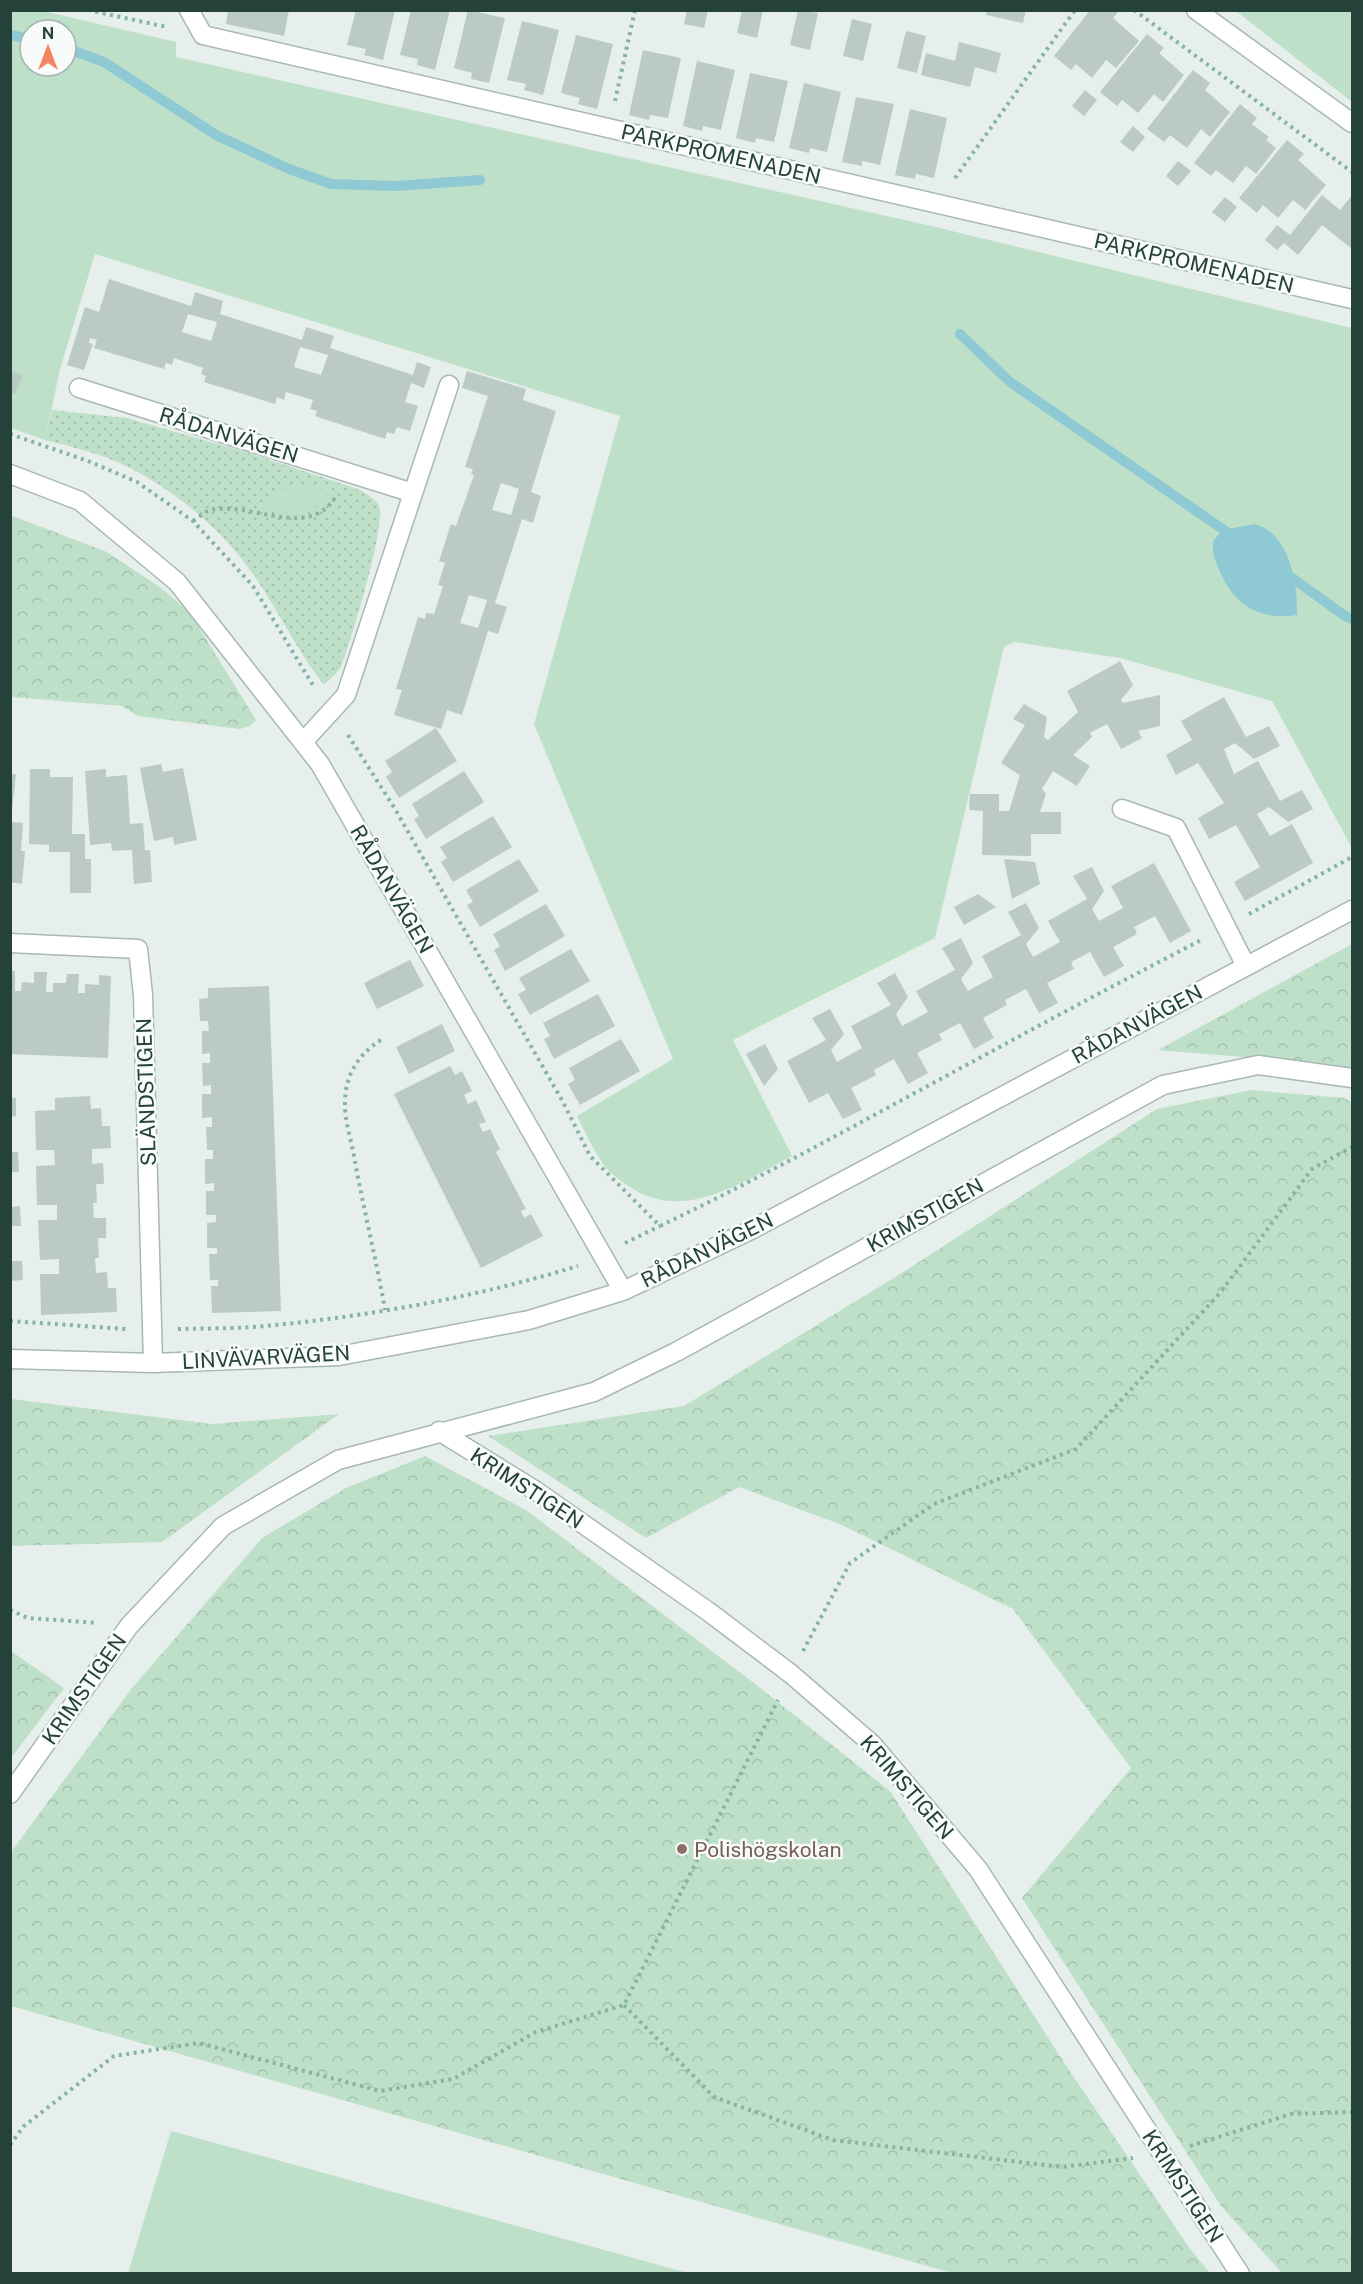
<svg xmlns="http://www.w3.org/2000/svg" width="1363" height="2284" font-family="'Public Sans',sans-serif">
<style>
.grass{fill:url(#grass-dots)}
.forest{fill:url(#forest-crowns)}
.park{fill:#bfe0c8;fill-rule:evenodd}
.water{fill:#8ec9d4}
.lines{fill:none;stroke-linecap:round;stroke-linejoin:round}
.stream{stroke:#8ec9d4;stroke-width:10}
.building{fill:#bbcac4;fill-rule:evenodd}
.minor-casing{stroke:#a8b8b2;stroke-width:21}
.path{stroke:#86b3a5;stroke-width:4;stroke-dasharray:3 4.5;stroke-linecap:butt}
.minor{stroke:#fff;stroke-width:18}
.education-dot{fill:#8d6e63;stroke:#f7fbf9;stroke-width:2}
.labels{text-anchor:middle;dominant-baseline:central;stroke-width:5;stroke-linejoin:round;paint-order:stroke}
.street-label{font-size:21px;fill:#24423a;stroke:#f7fbf9}
.education-label{font-size:21px;fill:#785e54;stroke:#f7fbf9;text-anchor:start}
</style>
<defs>
<pattern id="grass-dots" width="8" height="8" patternUnits="userSpaceOnUse" patternTransform="scale(1.5)"><rect width="8" height="8" fill="#bfe0c8"/><path d="M2 2h.1M6 6h.1" fill="none" stroke="#a4c1ad" stroke-width="1.8" stroke-linecap="round"/></pattern>
<pattern id="forest-crowns" width="20" height="18" patternUnits="userSpaceOnUse" patternTransform="scale(1.5)"><rect width="20" height="18" fill="#bfe0c8"/><path d="M2 6a3 3 0 1 1 6 0M12 15a3 3 0 1 1 6 0" fill="none" stroke="#a4c1ad"/></pattern>
</defs>
<rect width="100%" height="100%" fill="#e6efeb"/>
<path class="grass" d="M52,410L126,418L243,451L349,486C360,490 373,495 379,506C387,522 351,642 342,664C339,672 330,679 324,685C296,650 277,607 250,570C219,527 175,491 128,467C102,454 73,447 45,440Z"/>
<path class="forest" d="M10,515L107,552L161,588L190,613L256,720L250,726L240,729L138,716L122,706L11,697Z
M1352,944V1071L1256,1058L1158,1050Z
M1251,1090L1343,1098L1352,1102V2273H1282L1221,2206L1022,1898L1131,1768L1013,1609L840,1524L739,1487L646,1538L488,1436L684,1406L897,1276L1157,1109Z
M11,1399L212,1424L339,1414L162,1542L11,1546Z
M425,1456L526,1510L759,1687L890,1791L1063,2061L1188,2246L1210,2273H952L11,2006V1852L132,1688L262,1538L346,1488Z
M11,1651L64,1688L11,1758Z"/>
<path class="park" d="M11,11H43L176,42V57L927,225L1352,328V848L1272,701L1120,658L1014,642L1004,647L935,938L733,1040L792,1156C741,1182 683,1225 627,1185C619,1180 609,1172 603,1164C593,1149 585,1132 577,1116L673,1059L534,724L620,416L95,254L60,369L45,440L11,428ZM30,30H66V66H30Z
M1236,11H1352V102Z
M300,486L333,490C313,515 295,520 265,509L277,490Z
M171,2131L688,2273H128Z"/>
<path class="water" d="M1255,524C1290,534 1298,584 1297,615C1264,621 1236,607 1222,576C1216,563 1212,555 1213,541L1223,530Z"/>
<g class="lines">
<path class="stream" d="M10,35L30,39
M66,48L104,62L216,135L289,169L331,184L396,186L480,180
M960,334L1010,382L1234,537
M1284,572L1345,616L1352,619"/>
</g>
<path class="building" d="M228,10H289L284,36L226,24Z
M356,10H395L383,60L364,55L366,49L347,45Z
M411,10H450L435,70L417,65L418,59L400,55Z
M468,10L505,18L489,83L471,79L472,73L454,68Z
M687,10H708L704,28L684,24Z
M742,10H763L757,38L737,33Z
M798,10L818,13L810,50L790,45Z
M987,10H1026L1023,23L986,15Z
M1090,10H1116L1118,12L1113,18L1139,41L1116,68L1106,60L1092,78L1076,64L1071,70L1054,56Z
M852,19L872,24L863,61L843,56Z
M522,21L559,30L543,95L524,90L526,84L507,80Z
M906,31L926,36L917,73L897,68Z
M1147,34L1164,48L1159,53L1184,75L1163,102L1154,94L1138,113L1122,100L1117,106L1100,92Z
M576,35L613,44L597,109L578,104L580,98L561,93Z
M959,42L1001,53L996,73L975,67L970,87L921,75L926,53L955,61Z
M643,50L681,58L668,118L650,115L649,120L629,115Z
M697,61L735,70L721,130L703,126L702,131L683,126Z
M1193,70L1210,83L1205,90L1230,112L1210,137L1201,129L1187,148L1170,135L1164,142L1147,129Z
M750,73L788,81L774,142L756,138L755,143L736,138Z
M804,83L841,92L827,152L810,148L809,153L789,148Z
M1085,90L1097,100L1084,116L1072,106Z
M856,97L894,104L880,165L862,161V166L842,162Z
M1240,104L1257,118L1252,124L1269,137L1266,140L1276,148L1256,174L1246,166L1233,183L1216,170L1211,176L1194,163Z
M910,109L947,118L934,178L916,174L915,179L895,175Z
M1133,126L1145,137L1133,152L1120,142Z
M1287,140L1304,154L1298,160L1326,185L1305,210L1293,200L1278,218L1263,205L1257,213L1239,198Z
M1178,161L1191,171L1178,186L1166,176Z
M1322,195L1340,210L1352,195V249L1322,225L1298,255L1284,243L1277,250L1265,240L1277,225L1290,235Z
M1225,197L1237,207L1225,222L1212,212Z
M109,279L191,306L195,292L223,301L220,314L302,340L306,327L334,336L330,348L413,375L417,362L431,367L424,388L411,383L405,402L418,406L410,431L397,427L394,434L387,432L385,439L315,416L317,411L310,409L313,400L286,392L284,400L277,397L275,404L204,382L206,376L201,374L203,368L174,358L172,365L166,363L164,369L94,348L97,340L90,338L89,343L93,344L84,370L67,365L85,307L99,312ZM188,314L217,322L211,341L182,332ZM300,347L328,355L321,375L294,367Z
M10,370L23,375L15,394L10,392Z
M467,371L526,389L523,400L556,411L531,492L541,496L533,523L522,519L495,603L507,607L498,634L488,631L462,715L447,710L441,729L394,715L402,690L396,689L418,617L425,619L426,613L434,614L443,586L438,585L445,563L439,561L451,524L456,526L474,475L471,474L473,469L465,467L488,396L462,388ZM501,483L519,489L511,515L492,510ZM469,595L487,600L478,628L460,623Z
M1120,661L1133,685L1121,700L1123,703L1160,695V726L1138,731L1142,738L1121,749L1107,724L1090,733L1092,737L1073,755L1090,766L1077,786L1053,771L1042,789L1046,794L1040,812H1061V834H1031V856L982,855L983,811L969,810L970,794H999V811H1009L1020,775L1001,763L1025,725L1013,719L1024,704L1047,717L1044,737L1048,740L1078,712L1067,691Z
M1224,697L1246,737L1269,726L1280,746L1254,759L1235,743L1224,749L1234,774L1258,761L1280,801L1302,790L1313,809L1288,822L1269,807L1257,814L1270,836L1292,824L1313,863L1245,901L1234,882L1260,867L1236,825L1209,839L1198,818L1224,803L1198,763L1176,775L1166,755L1192,740L1181,721Z
M436,728L457,761L399,798L386,777L392,772L385,761Z
M161,764L163,772L183,768L197,840L174,845L173,837L154,841L140,768Z
M30,769H50V777H73L72,834H85V859H91V893H70V852H49V845L29,844Z
M106,769V777L127,775L130,824L143,823L145,850H150L152,882L134,884L132,850L112,851L111,843L90,845L85,771Z
M464,771L484,802L426,839L414,819L419,816L412,804Z
M10,774H16L12,811H10Z
M493,816L512,847L453,882L441,862L447,858L440,847Z
M10,822L23,823L21,851H25L22,884L10,882Z
M519,859L539,891L480,927L467,905L473,902L466,890Z
M1004,859L1035,862L1040,884L1012,899Z
M1154,863L1191,931L1170,943L1155,916L1134,927L1137,934L1113,947L1124,966L1104,977L1090,952L1071,962L1074,969L1047,983L1058,1003L1039,1013L1026,989L1005,1000L1007,1005L983,1018L994,1038L974,1049L960,1023L939,1034L942,1040L917,1053L928,1073L908,1084L894,1059L874,1070L876,1075L851,1088L862,1110L843,1119L828,1093L809,1103L787,1061L826,1040L812,1018L830,1009L844,1034L831,1050L837,1062L862,1048L851,1026L891,1005L877,983L895,973L908,997L896,1014L902,1026L928,1012L916,991L955,970L942,948L961,938L973,963L961,979L968,991L993,977L982,956L1021,935L1008,912L1026,903L1039,928L1026,944L1033,957L1060,942L1048,921L1087,899L1073,876L1092,867L1104,891L1092,909L1099,921L1123,908L1111,886Z
M978,894L996,907L964,925L954,907Z
M546,904L565,936L505,971L494,950L500,946L493,934Z
M571,949L590,981L530,1015L518,994L526,990L519,978Z
M410,960L424,986L377,1009L364,983Z
M10,971H15V991H21L22,982L34,983V972H47L46,992H53V983H66L67,974H79L78,993H85V984L99,985V975L111,976L108,1058L10,1054Z
M269,986L281,1311L212,1313L211,1286H218V1280H210L209,1254H217V1248H207V1223L216,1222V1215H206V1191H214V1183L205,1184V1159H213V1150H207L206,1127H212V1117L202,1118V1094H211V1085L203,1086L202,1063H210V1053L202,1054V1031H209L208,1021H200L199,999L208,998V988Z
M598,994L615,1026L554,1059L544,1039L550,1036L543,1023Z
M442,1024L455,1051L409,1074L396,1047Z
M621,1039L640,1071L580,1105L568,1084L575,1080L569,1068Z
M765,1044L778,1069L764,1086L746,1054Z
M450,1066L455,1075L462,1071L472,1091L464,1095L468,1104L476,1100L486,1122L479,1124L483,1132L490,1129L500,1149L496,1152L526,1209L521,1211L524,1218L531,1214L543,1236L481,1268L394,1094Z
M90,1096L91,1109L101,1108L102,1126H110L111,1148L92,1149V1164L103,1163L104,1184H96L97,1203H93L94,1218H106V1238H98L99,1258H95L96,1273L107,1272L108,1288H116L117,1312L41,1315L40,1274H59V1259L40,1260L38,1220H57V1205H37L36,1166L55,1165L54,1150H36L35,1111L55,1110V1098Z
M10,1098H16V1116L10,1117Z
M10,1152H18L19,1172H10Z
M20,1206L21,1226H10V1207Z
M10,1261H22L23,1280L10,1281Z"/>
<g class="lines">
<g class="minor-casing">
<path id="minor" d="M189,10L203,35L1352,299
M1196,10L1352,123
M79,388L413,493
M10,474L80,501L177,582L320,764L623,1291L751,1230L1352,910
M303,742L346,695L449,385
M1122,809L1176,828L1246,966
M10,943L138,949L143,995L153,1363
M10,1359L153,1363L339,1356L529,1320L623,1291
M439,1431L536,1491L709,1612L791,1674L872,1744L978,1869L1240,2274
M10,1794L129,1626L223,1526L338,1460L594,1392L676,1352L1163,1085L1258,1065L1352,1078"/>
</g>
<path class="path" d="M88,10L167,27
M1134,10L1352,172
M615,101L635,10
M955,178L1075,10
M10,434L88,461L137,482L193,521L253,586L314,687
M193,521C198,518 203,513 208,511C247,498 308,543 336,496
M348,735L395,809L563,1102L590,1156L660,1226C775,1171 886,1108 998,1048C1065,1011 1134,975 1203,939
M1249,914L1352,857
M381,1040C358,1054 344,1077 345,1105C345,1122 351,1139 354,1156C363,1207 376,1258 385,1310
M625,1243L660,1226
M10,1321L126,1329
M178,1329C207,1328 236,1329 265,1326C371,1316 477,1297 578,1266
M10,1610L28,1618L98,1623
M803,1651L850,1563L934,1504L1076,1449L1220,1293L1312,1169L1352,1147
M624,2005L714,2097L833,2140L1062,2167L1133,2158
M10,2145L24,2126L114,2056L199,2043L380,2091L453,2079L536,2032L624,2005L778,1700
M1190,2146L1291,2114L1352,2112"/>
<use href="#minor" class="minor"/>
</g>
<circle class="education-dot" cx="682" cy="1849" r="6"/>
<g class="labels">
<g class="street-label">
<text transform="translate(721 154) rotate(13)">PARKPROMENADEN</text>
<text transform="translate(1194 263) rotate(13)">PARKPROMENADEN</text>
<text transform="translate(229 435) rotate(17)">RÅDANVÄGEN</text>
<text transform="translate(392 889) rotate(60)">RÅDANVÄGEN</text>
<text transform="translate(1137 1024) rotate(-28)">RÅDANVÄGEN</text>
<text transform="translate(146 1092) rotate(-92)">SLÄNDSTIGEN</text>
<text transform="translate(925 1215) rotate(-29)">KRIMSTIGEN</text>
<text transform="translate(707 1250) rotate(-26)">RÅDANVÄGEN</text>
<text transform="translate(266 1357) rotate(-3)">LINVÄVARVÄGEN</text>
<text transform="translate(527 1488) rotate(33)">KRIMSTIGEN</text>
<text transform="translate(84 1689) rotate(-55)">KRIMSTIGEN</text>
<text transform="translate(907 1787) rotate(49)">KRIMSTIGEN</text>
<text transform="translate(1183 2186) rotate(57)">KRIMSTIGEN</text>
</g>
<g class="education-label">
<text x="694" y="1849">Polishögskolan</text>
</g>
</g>
<rect width="1363" height="2284" fill="none" stroke="#24423a" stroke-width="24"/>
<g transform="translate(48 48)"><circle r="28" fill="#f7fbf9" stroke="#a3b1ad" stroke-width="1.5"/>
<path d="M0-4.5L10 22L0 15L-10 22Z" fill="#f4845f"/>
<text y="-9" font-size="16" font-weight="bold" text-anchor="middle" fill="#24423a">N</text>
</g>
</svg>
